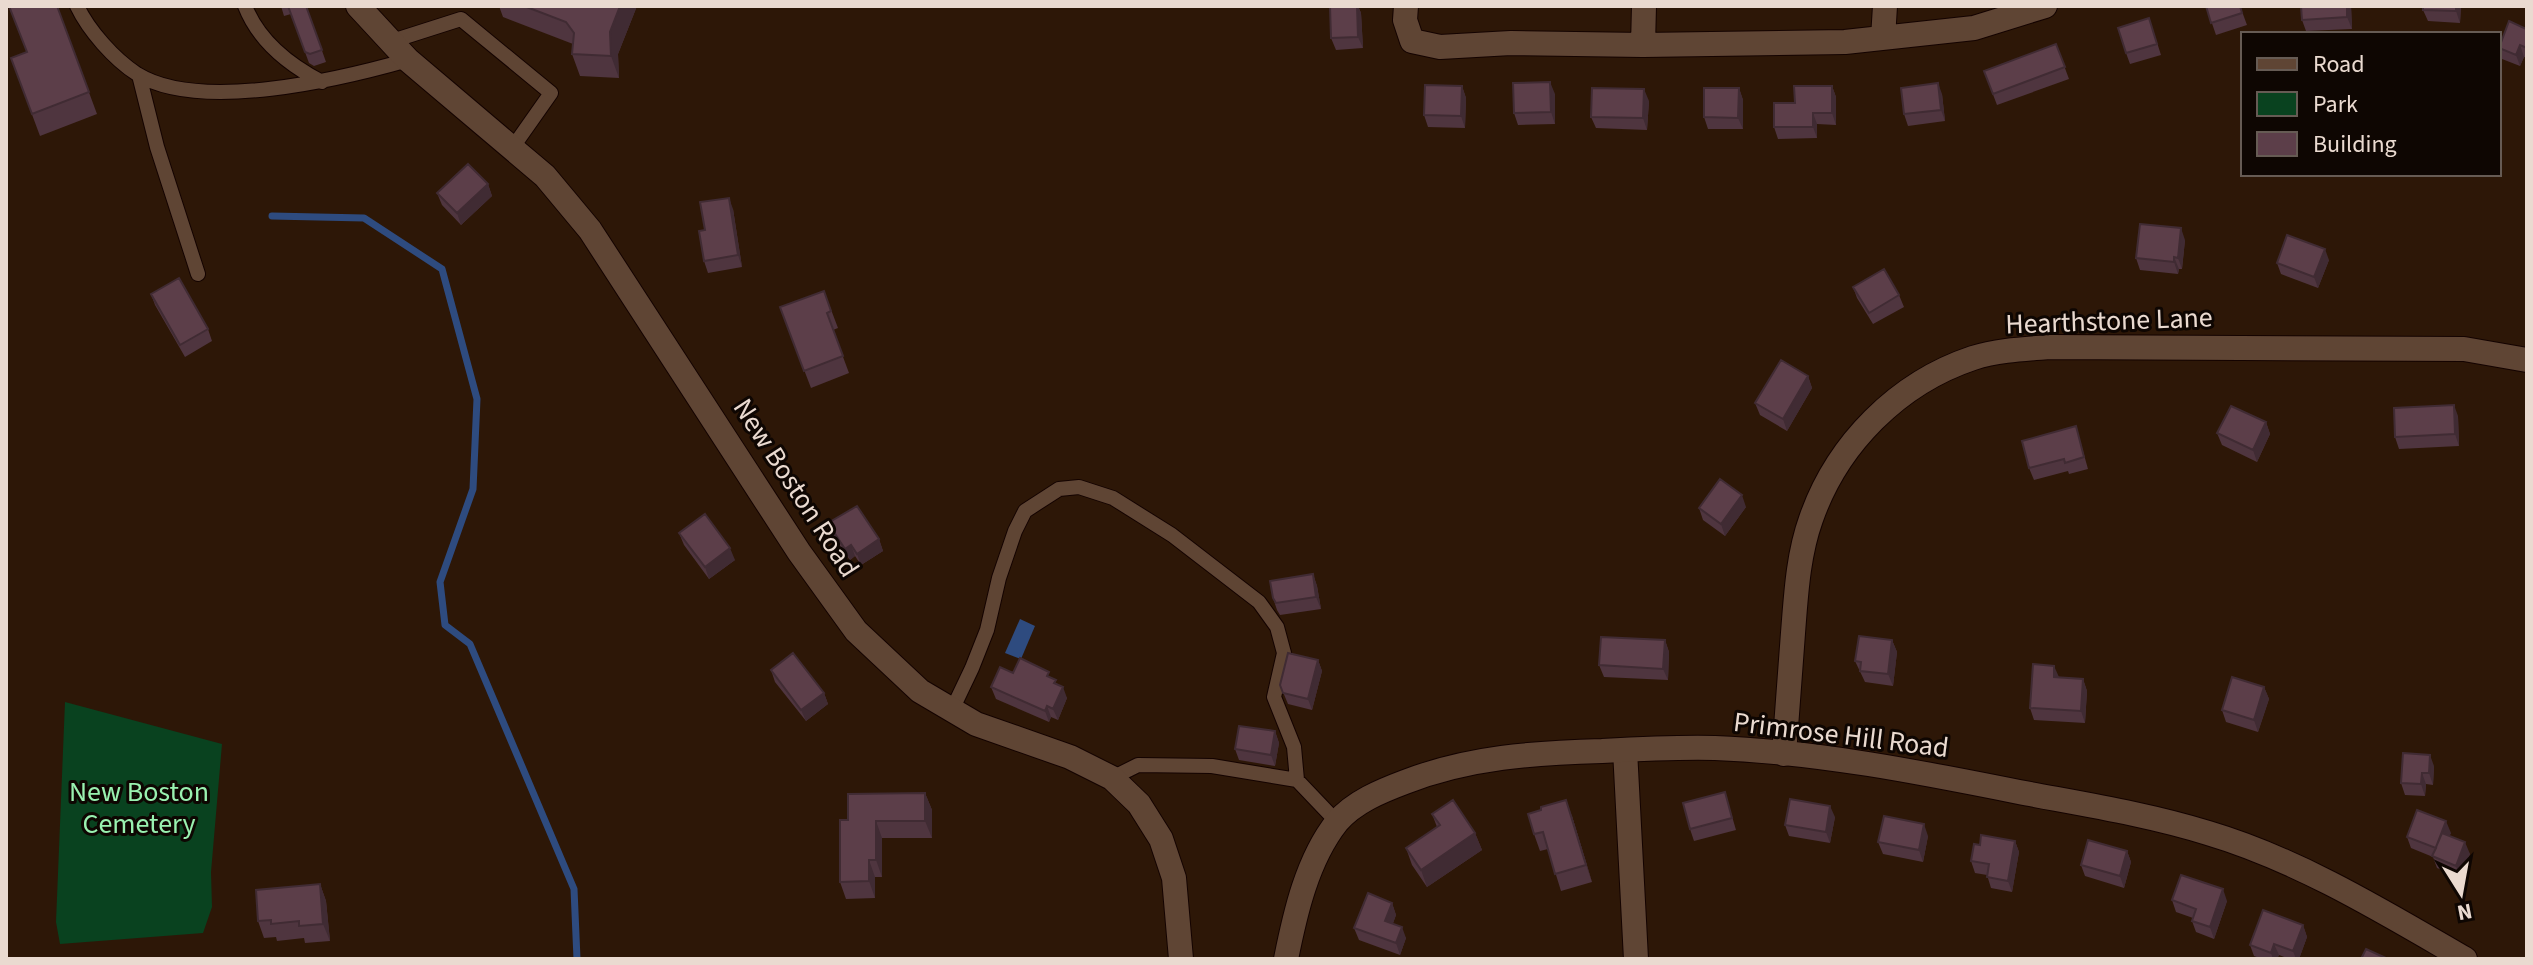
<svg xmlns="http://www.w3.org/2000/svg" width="2533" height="965" font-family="'Source Sans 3',sans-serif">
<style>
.green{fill:#09421f}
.water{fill:#2e4b7f}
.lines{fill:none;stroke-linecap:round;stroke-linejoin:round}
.stream{stroke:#2e4b7f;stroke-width:7}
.lane-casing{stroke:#140300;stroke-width:16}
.street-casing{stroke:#140300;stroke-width:26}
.secondary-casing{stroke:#140300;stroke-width:26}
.lane{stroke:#5f4534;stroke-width:14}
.street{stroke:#5f4534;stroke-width:24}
.secondary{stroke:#5f4534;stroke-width:24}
.wall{fill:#4f353f}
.shaded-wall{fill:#402b33}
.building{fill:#5c3e49;stroke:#402b33;stroke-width:2}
.labels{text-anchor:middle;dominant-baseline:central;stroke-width:6;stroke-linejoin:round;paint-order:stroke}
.street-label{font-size:28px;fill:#eadad0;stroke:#0e0602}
.park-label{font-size:28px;fill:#99f1b0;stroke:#0e0602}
</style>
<rect width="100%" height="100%" fill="#2d1707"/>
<path class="green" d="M65,702L222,744L211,872L212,907L203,933L60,944L56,922Z"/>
<path class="water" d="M1020,619L1035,626L1021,659L1005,653Z"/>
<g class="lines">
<path class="stream" d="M272,216L364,218L442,269L477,399L473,489L440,582L445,625L470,644L574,889L577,959"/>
<g class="lane-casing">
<path id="lane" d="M77,6C89,31 114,59 137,74C200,113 341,79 408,60
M245,6C259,42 289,65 322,82
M389,42L461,19L551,93L513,147
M139,75L157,147L198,274
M952,710L972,668L987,630L999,578L1015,531L1025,511L1059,489L1079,487L1113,498L1172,535L1259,602L1277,627L1284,653L1274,697L1294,747L1297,780
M1112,778L1138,765L1212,766L1297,780L1337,822"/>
</g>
<g class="street-casing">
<path id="street" d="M1406,6L1405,20L1412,41L1440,47L1511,43L1643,45L1845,42L1974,28L2045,6
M1883,38L1885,6
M1643,45L1644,6
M1625,750L1636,959
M1784,754C1787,714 1790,673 1793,633C1796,595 1798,555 1811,519C1837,444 1898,383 1973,358C1998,350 2025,349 2051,347L2464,349L2527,360"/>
</g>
<g class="secondary-casing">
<path id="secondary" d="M358,6L408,60L545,176L590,230L799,552L856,631L920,691L976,724L1070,757L1112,778L1139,804L1161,839L1174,878L1181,959
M1286,959C1295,914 1307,860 1337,822C1354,802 1381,791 1405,782C1469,757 1534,753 1602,751C1639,749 1678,747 1715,748C1818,752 1919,772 2019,792C2082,804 2147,814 2208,833C2299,860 2384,912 2465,959"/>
</g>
<use href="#lane" class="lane"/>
<use href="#street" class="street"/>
<use href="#secondary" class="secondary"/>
</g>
<path class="wall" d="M57,6L97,114L40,136L11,58L27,52Z
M281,6H312L307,8L326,62L314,66L309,63L291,14L284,16Z
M499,6H637L618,54L619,78L580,76L572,54L573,44L503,17Z
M1330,6H1358L1361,13L1363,48L1336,50L1331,38Z
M2206,6H2240L2247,25L2216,35Z
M2351,6L2352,29L2306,31L2302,20Z
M2461,6L2460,23L2428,21L2423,10Z
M2527,27V58L2524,57L2520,66L2502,59L2499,48Z
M2153,30L2161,55L2130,64L2126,53Z
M2056,44L2069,79L1997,105L1984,71Z
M1462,86L1466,98L1465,128L1428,127L1424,115Z
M1832,86L1836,97V125L1817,124V138L1778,139L1774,127L1795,103Z
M1739,88L1743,100V129H1708L1704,117Z
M1555,94V124L1518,125L1514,113Z
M1942,94L1945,121L1908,126L1904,114Z
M1649,101L1647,130L1596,128L1591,117Z
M488,184L492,196L461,225L442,205L437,193Z
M733,209L742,267L708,273L704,261L705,230Z
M2185,240L2182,269H2179L2178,274L2140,270L2136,258Z
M2329,260L2318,288L2281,274L2277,263Z
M1853,287L1899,295L1904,307L1873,324L1857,298Z
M824,291L838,328L833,330L849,373L811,388L780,307Z
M151,294L208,329L212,341L185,357L155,305Z
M1808,376L1812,388L1787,431L1760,415L1755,403Z
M2458,416L2459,446L2399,449L2395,437Z
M2266,422L2270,434L2257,462L2222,445L2217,433Z
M2076,426L2088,469L2069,474L2068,471L2034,480L2029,468Z
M1746,507L1725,536L1703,520L1699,508Z
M828,523L879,539L883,551L861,565L855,556L850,560L832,535Z
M679,533L735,560L709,579L684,545Z
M1313,574L1317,586L1321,609L1280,615L1277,610L1273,598Z
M1665,640L1669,652L1668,680L1604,677L1599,665Z
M1892,640L1897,652L1893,686L1865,682L1855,661Z
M1318,660L1322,671L1312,710L1288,704L1280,685Z
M771,670L824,693L828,704L806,721L775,682Z
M1013,673L1051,677L1067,698L1058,720L1051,717L1049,722L996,699L991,687Z
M2059,677L2083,679L2087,691L2085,723L2034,720L2030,708Z
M2264,687L2269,699L2258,732L2226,722L2222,710Z
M1275,731L1279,743L1275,766L1239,760L1235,749Z
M2434,766L2433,785L2426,784L2425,796L2405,795L2401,783Z
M1725,792L1736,830L1694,841L1690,829Z
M925,793L932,810V838H882V877H875V898L846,899L840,882L848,820Z
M1541,810L1572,816L1592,882L1561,891L1548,849L1540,851L1534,834Z
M1432,814L1475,833L1482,850L1427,887L1412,865L1406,848L1437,827Z
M1835,817L1830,843L1789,836L1785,825Z
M2451,833L2449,836L2470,854L2460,877L2437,868L2433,857L2411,848L2407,837Z
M1928,836L1923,862L1883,854L1878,842Z
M2015,841L2019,852L2012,892L1991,888L1987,875L1975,873L1971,861L1980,845Z
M2127,851L2131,862L2124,888L2085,876L2081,865Z
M320,884L326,901L330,941L305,943L304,938L277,941L276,937L264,938L258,921Z
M2172,900L2227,901L2214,939L2196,932L2192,921L2193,918L2176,912Z
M1392,903L1396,915L1393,923L1406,938L1400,955L1359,940L1354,928Z
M2303,925L2307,937L2299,959H2289L2279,955L2277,959H2262L2254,956L2250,945Z"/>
<path class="shaded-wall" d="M620,6H637L618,54L619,78L611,56L610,32Z
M1357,6H1358L1361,13L1363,48L1358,37Z
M2347,6H2351L2352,29L2347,17Z
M2456,6H2461L2460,23L2456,11Z
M2520,45L2524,57L2520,66L2516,55Z
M1550,82L1555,94V124L1551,112Z
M1938,83L1942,94L1945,121L1941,110Z
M1462,86L1466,98L1465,128L1461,116Z
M1832,86L1836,97V125L1832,113Z
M1739,88L1743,100V129L1738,118Z
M1644,89L1649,101L1647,130L1643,118Z
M1813,113L1817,124V138L1813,127Z
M488,184L492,196L461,225L457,213Z
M729,198L733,209L742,267L738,255Z
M2181,228L2185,240L2182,269L2178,258Z
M2325,249L2329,260L2318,288L2314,277Z
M2174,257L2179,269L2178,274L2174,262Z
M1808,376L1812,388L1787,431L1783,419Z
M2454,405L2458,416L2459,446L2455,434Z
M2266,422L2270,434L2257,462L2253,450Z
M1742,495L1746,507L1725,536L1721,524Z
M879,539L883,551L861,565L857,554Z
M851,545L855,556L850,560L845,549Z
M730,548L735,560L709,579L705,567Z
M1313,574L1317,586L1321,609L1316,597Z
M1665,640L1669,652L1668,680L1663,669Z
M1892,640L1897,652L1893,686L1888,674Z
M1318,660L1322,671L1312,710L1308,699Z
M2054,666L2059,677H2054Z
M2083,679L2087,691L2085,723L2081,711Z
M1063,687L1067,698L1058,720L1053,709Z
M2264,687L2269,699L2258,732L2254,720Z
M824,693L828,704L806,721L801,710Z
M1047,706L1051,717L1049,722L1045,711Z
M1275,731L1279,743L1275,766L1271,755Z
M2430,755L2434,766L2433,785L2429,773Z
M2422,773L2426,784L2425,796L2421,784Z
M925,793L932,810V838L925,821Z
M1566,800L1572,816L1592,882L1586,865Z
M1830,806L1835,817L1830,843L1826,832Z
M876,821L882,838V877L876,860Z
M2446,821L2451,833L2440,858L2436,847Z
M1924,824L1928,836L1923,862L1919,850Z
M1475,833L1482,850L1427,887L1421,870Z
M2015,841L2019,852L2012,892L2008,881Z
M2465,842L2470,854L2460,877L2456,866Z
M2127,851L2131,862L2124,888L2120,876Z
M869,860L875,877V898L869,881Z
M320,884L326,901L330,941L323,924Z
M2223,889L2227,901L2214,939L2210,927Z
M1392,903L1396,915L1390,932L1385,921Z
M2303,925L2307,937L2299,959H2296L2293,951Z
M1402,927L1406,938L1400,955L1396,943Z
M2274,944L2279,955L2277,959H2273L2271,953Z"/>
<path class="building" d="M9,6H57L89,92L32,114L11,58L27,52Z
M288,6H306L322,50L310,54L305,52Z
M524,6H620L610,32L611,56L572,54L574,33L566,22Z
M1330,6H1357L1358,37L1331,38Z
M2206,6H2240L2242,13L2211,23Z
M2301,6H2347V17L2302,20Z
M2423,6H2456V11L2423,10Z
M2149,18L2157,44L2126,53L2118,28Z
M2509,21L2526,29L2527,27V48L2520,45L2516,55L2499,48Z
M2056,44L2065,67L1993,94L1984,71Z
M1550,82L1551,112L1514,113L1513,83Z
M1938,83L1941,110L1904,114L1901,88Z
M1425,85L1462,86L1461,116L1424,115Z
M1794,86H1832V113H1813V127H1774V103H1795Z
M1592,88L1644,89L1643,118L1591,117Z
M1704,88H1739L1738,118L1704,117Z
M468,164L488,184L457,213L437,193Z
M729,198L738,255L704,261L699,231L705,230L700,202Z
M2140,224L2181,228L2178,258L2174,257V262L2136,258Z
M2287,235L2325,249L2314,277L2277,263Z
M1884,269L1899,295L1869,313L1853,287Z
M179,278L208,329L180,345L151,294Z
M824,291L831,311L827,313L843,356L804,371L780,307Z
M1781,360L1808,376L1783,419L1755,403Z
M2454,405L2455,434L2395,437L2394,408Z
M2231,406L2266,422L2253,450L2217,433Z
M2076,426L2084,457L2065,463L2064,459L2029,468L2022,441Z
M1720,479L1742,495L1721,524L1699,508Z
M857,506L879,539L857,554L851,545L845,549L828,523Z
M705,514L730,548L705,567L679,533Z
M1313,574L1316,597L1276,603L1273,598L1270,581Z
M1859,636L1892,640L1888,674L1860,671L1861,662L1855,661Z
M1601,637L1665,640L1663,669L1599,665Z
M793,653L824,693L801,710L771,670Z
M1288,653L1318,660L1308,699L1283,693L1280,685Z
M1020,658L1049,672L1047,676L1056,680L1054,683L1063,687L1053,709L1047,706L1045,711L991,687L1000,667L1013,673Z
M2033,664L2054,666V677L2083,679L2081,711L2030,708Z
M2232,677L2264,687L2254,720L2222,710Z
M1239,726L1275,731L1271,755L1235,749Z
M2403,753L2430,755L2429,773H2422L2421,784L2401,783Z
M1725,792L1732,818L1690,829L1683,803Z
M925,793V821H876V860H869V881L840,882V820H848V794Z
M1790,799L1830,806L1826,832L1785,825Z
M1453,800L1475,833L1421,870L1406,848L1440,825L1432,814Z
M1566,800L1586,865L1555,874L1543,832L1534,834L1528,814L1541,810V807Z
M2417,810L2446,821L2436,847L2442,833L2465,842L2456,866L2432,856L2436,848L2407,837Z
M1884,816L1924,824L1919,850L1878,842Z
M1981,835L2015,841L2008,881L1987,877L1989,864L1971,861L1974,844L1980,845Z
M2088,840L2127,851L2120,876L2081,865Z
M2181,875L2223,889L2210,927L2192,921L2196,909L2172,900Z
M320,884L323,924L299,926V921L271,924V920L258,921L256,890Z
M1368,893L1392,903L1385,921L1402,927L1396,943L1354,928Z
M2263,910L2303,925L2293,951L2274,944L2271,953L2250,945Z
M2366,949L2388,959H2361Z"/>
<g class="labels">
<g class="street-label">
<text transform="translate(2109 321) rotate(-2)">Hearthstone Lane</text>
<text transform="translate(796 488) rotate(57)">New Boston Road</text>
<text transform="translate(1841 735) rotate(7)">Primrose Hill Road</text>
</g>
<g class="park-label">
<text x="139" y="792">New Boston<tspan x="139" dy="32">Cemetery</tspan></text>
</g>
</g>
<rect width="2533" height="965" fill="none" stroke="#eadad0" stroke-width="16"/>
<rect x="2241" y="32" width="260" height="144" fill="#0e0602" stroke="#665b54" stroke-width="2"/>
<rect x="2257" y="58" width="40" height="12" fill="#5f4534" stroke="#665b54" stroke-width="2"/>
<text x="2313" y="72" font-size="24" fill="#eadad0">Road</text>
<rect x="2257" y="92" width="40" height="24" fill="#09421f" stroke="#665b54" stroke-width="2"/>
<text x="2313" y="112" font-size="24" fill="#eadad0">Park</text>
<rect x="2257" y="132" width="40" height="24" fill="#5c3e49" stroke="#665b54" stroke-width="2"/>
<text x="2313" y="152" font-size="24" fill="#eadad0">Building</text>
<g transform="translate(2461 893) rotate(169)" stroke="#0e0602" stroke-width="6" paint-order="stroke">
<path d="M0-6L14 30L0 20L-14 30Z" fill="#eadad0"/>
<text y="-12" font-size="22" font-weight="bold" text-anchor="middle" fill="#eadad0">N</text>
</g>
</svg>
